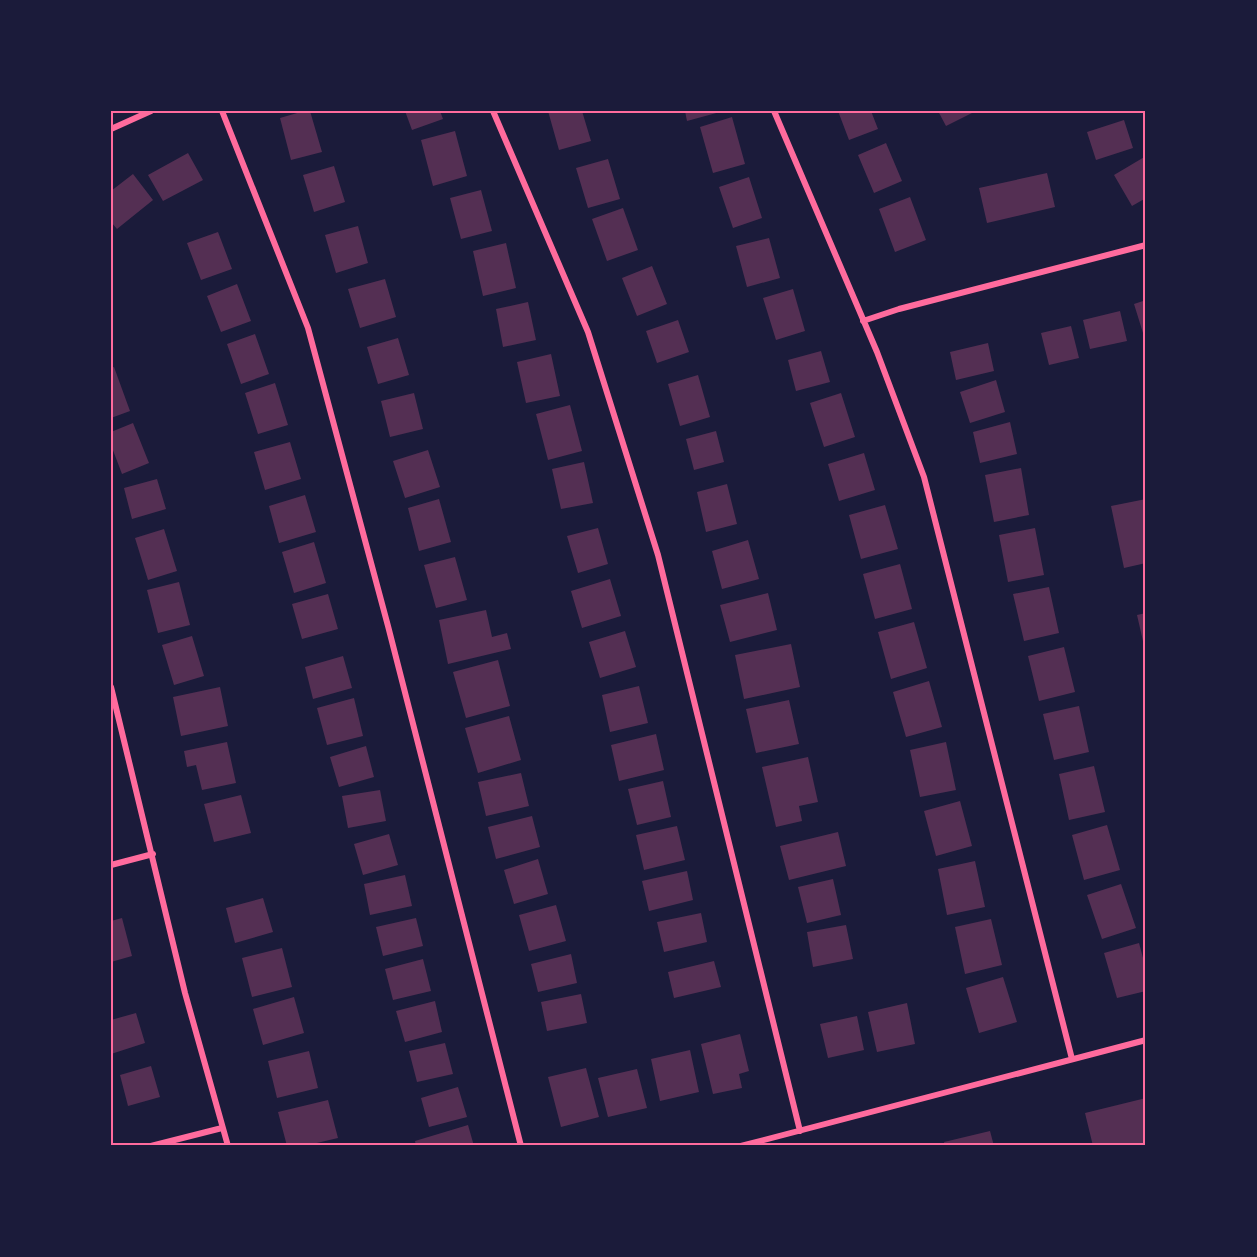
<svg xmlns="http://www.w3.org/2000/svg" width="1257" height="1257" font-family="'Public Sans',sans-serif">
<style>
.building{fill:#542f53}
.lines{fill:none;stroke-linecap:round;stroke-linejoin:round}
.minor{stroke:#ff6b9d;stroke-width:6}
.neatline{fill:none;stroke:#ff6b9d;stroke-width:2}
</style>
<rect width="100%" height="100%" fill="#1b1b3a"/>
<path class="building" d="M304,111H310L322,152L291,160L280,118Z
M405,111H440L443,119L412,130Z
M548,111H582L591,141L559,150Z
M685,111H720V112L687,121Z
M838,111H871L878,129L849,140Z
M938,111H976L946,126Z
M732,117L745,164L713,173L700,127Z
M1124,120L1133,148L1096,160L1087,132Z
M455,131L467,176L433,186L421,140Z
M886,143L902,181L874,193L858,155Z
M188,153L203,180L163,201L148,175Z
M1146,156V198L1132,206L1114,175Z
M608,159L620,199L588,208L576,168Z
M334,166L345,202L314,212L303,175Z
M1047,173L1055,207L987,223L979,188Z
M133,174L153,200L117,229L111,222V191Z
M749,177L762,218L733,228L719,187Z
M481,190L492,231L461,239L450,198Z
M910,197L926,240L895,252L879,209Z
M623,208L638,250L607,261L592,219Z
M358,226L368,263L336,273L325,235Z
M218,232L232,269L201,280L187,243Z
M769,238L780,278L747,287L736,246Z
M506,243L516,288L483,296L473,251Z
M652,266L667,304L637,316L622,278Z
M385,279L396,317L360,328L348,289Z
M237,284L251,321L221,332L207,296Z
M793,289L805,331L776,340L763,298Z
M1146,300V332L1143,333L1134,304Z
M528,302L536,340L503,347L496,309Z
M1120,311L1127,341L1090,349L1083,320Z
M678,320L689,352L657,363L646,331Z
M1071,326L1079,358L1049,365L1041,333Z
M255,334L269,374L241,384L227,344Z
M398,338L409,375L378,384L367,347Z
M988,343L994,371L956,380L950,352Z
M821,351L830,382L796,391L788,360Z
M551,354L560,396L526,403L517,362Z
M114,367L130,411L111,418V368Z
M698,375L710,417L680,426L668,384Z
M996,380L1005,412L970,423L960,392Z
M275,383L288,425L258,434L245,393Z
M414,393L423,429L390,437L381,401Z
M841,393L855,437L824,447L810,403Z
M570,405L582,451L548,460L536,414Z
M1010,422L1017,454L980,463L973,432Z
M133,423L149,463L122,474L111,445V432Z
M716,431L724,462L694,470L686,439Z
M290,442L301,479L265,490L254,452Z
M428,450L440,487L405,498L393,461Z
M864,453L875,490L839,501L828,464Z
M584,462L593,503L561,509L552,469Z
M1021,468L1029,515L994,522L985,475Z
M157,479L166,509L132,519L124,488Z
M727,484L737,524L706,532L697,492Z
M305,495L316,532L279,543L269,506Z
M439,499L451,542L419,551L408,508Z
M1146,499V563L1124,568L1111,506Z
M885,505L898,549L861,559L849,515Z
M598,528L608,564L578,573L567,536Z
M1035,528L1044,575L1008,582L999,535Z
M164,529L177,571L148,580L135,538Z
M748,540L759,579L722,589L712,551Z
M314,542L326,583L294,593L282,552Z
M455,557L467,600L436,608L424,565Z
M900,564L912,609L875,619L863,574Z
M610,579L621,616L582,628L571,591Z
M179,582L190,625L158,633L147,590Z
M1049,587L1059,633L1024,641L1013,594Z
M768,593L777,630L730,642L720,605Z
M328,594L338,629L302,639L292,604Z
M486,610L492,637L507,633L511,649L448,664L439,620Z
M1146,613V650H1145L1137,615Z
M914,622L927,668L891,679L878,632Z
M625,631L636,667L600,678L589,642Z
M192,636L204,676L174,685L162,645Z
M791,644L800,687L744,699L735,655Z
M1064,647L1075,692L1039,701L1028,656Z
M343,656L352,688L313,699L305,667Z
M498,660L510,706L466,718L453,672Z
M929,681L942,727L906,737L893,692Z
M639,686L648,723L610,732L602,695Z
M220,687L228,726L181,736L173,697Z
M354,698L363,736L327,745L317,708Z
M789,700L799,744L756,753L746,709Z
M1079,706L1089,752L1054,760L1043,714Z
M509,716L521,760L478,773L465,728Z
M656,734L664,770L619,781L611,745Z
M227,742L236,783L202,790L196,765L187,767L184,751Z
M946,742L956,790L920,797L910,750Z
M366,746L374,777L339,787L330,757Z
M808,757L818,802L799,806L802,821L776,827L762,767Z
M1094,766L1105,812L1069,820L1059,774Z
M521,773L529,806L486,816L478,782Z
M663,781L671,817L637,825L628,789Z
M380,790L386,821L348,828L342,796Z
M241,795L251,833L214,842L204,804Z
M960,801L972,846L936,856L924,811Z
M532,816L540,847L496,859L488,827Z
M1107,825L1120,870L1084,880L1072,835Z
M677,826L685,860L644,870L636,835Z
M838,832L846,866L789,880L780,846Z
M389,834L398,865L363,875L354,844Z
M538,859L548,894L514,904L504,870Z
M975,861L985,907L947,915L938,869Z
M687,871L693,900L649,911L642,881Z
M405,875L412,906L370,915L364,884Z
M833,879L841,915L807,923L798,887Z
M1121,884L1136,928L1102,939L1087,895Z
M263,898L273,932L235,943L226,908Z
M556,905L566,941L529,951L519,915Z
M701,913L707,942L664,952L657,922Z
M122,918L132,956L111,962V921Z
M416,918L423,946L383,956L376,927Z
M991,919L1002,965L965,974L955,927Z
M846,925L853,959L813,967L807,932Z
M1139,943L1146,969V991L1117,998L1104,953Z
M282,948L292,987L252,997L242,958Z
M571,954L577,983L538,992L531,964Z
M423,959L431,991L393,1000L385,969Z
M714,961L721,987L674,998L668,972Z
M1003,977L1017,1022L979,1033L966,988Z
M581,994L587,1023L547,1031L541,1002Z
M294,997L304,1033L263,1045L253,1009Z
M435,1001L442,1032L405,1042L396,1011Z
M907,1003L915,1044L877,1052L868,1012Z
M136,1013L145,1043L111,1054V1020Z
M857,1016L864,1050L828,1058L820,1024Z
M740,1034L749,1071L739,1074L742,1088L713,1094L701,1044Z
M445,1043L453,1074L417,1082L409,1051Z
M690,1050L699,1092L660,1101L651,1059Z
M309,1051L318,1088L277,1098L268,1061Z
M151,1066L160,1097L128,1106L120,1075Z
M586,1068L599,1117L561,1127L548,1077Z
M637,1069L647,1108L608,1117L598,1078Z
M458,1087L467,1117L429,1127L421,1098Z
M1146,1098V1146H1093L1085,1113Z
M328,1100L338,1138L304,1146H287L278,1112Z
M468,1125L474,1146H416L415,1141Z
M990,1131L994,1146H945L944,1142Z"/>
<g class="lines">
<path class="minor" d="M222,111L308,328L388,626L521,1146
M493,111L588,332L658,555L800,1131
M774,111L877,352L924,477L1072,1059
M111,129L151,111
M863,321L899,309L1146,245
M111,687L185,993L228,1146
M111,865L153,854
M151,1146L222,1128
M741,1146L1146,1040"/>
</g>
<rect width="1257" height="1257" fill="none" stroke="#1b1b3a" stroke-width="225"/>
<rect x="112" y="112" width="1032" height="1032" class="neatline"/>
</svg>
